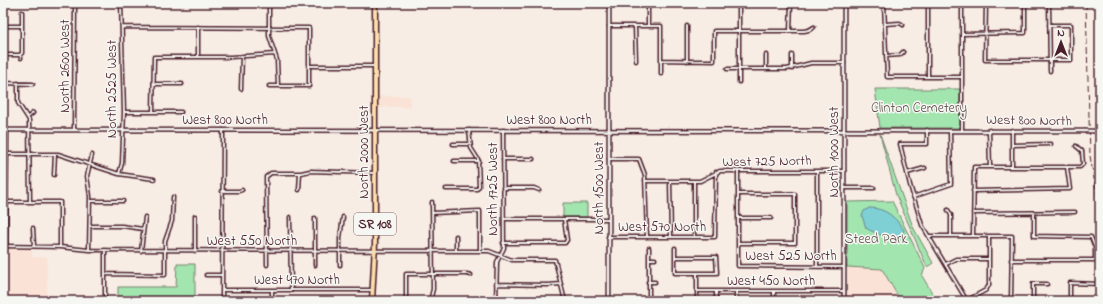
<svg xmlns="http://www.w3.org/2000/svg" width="1103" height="304" font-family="'Indie Flower',sans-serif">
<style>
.built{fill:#fae2d6}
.green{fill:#a2e5af;stroke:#76826d}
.water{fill:#7ed0d5;stroke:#698991}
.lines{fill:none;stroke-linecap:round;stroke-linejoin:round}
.minor-casing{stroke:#4a1f2b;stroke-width:5}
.tertiary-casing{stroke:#4a1f2b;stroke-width:5.5}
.primary-casing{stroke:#4a1f2b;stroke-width:7}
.minor{stroke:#f6f6f2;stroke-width:2}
.tertiary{stroke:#f6f6f2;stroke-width:2.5}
.primary{stroke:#faddab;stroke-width:4}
.rail{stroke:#4a1f2b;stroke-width:1;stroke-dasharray:6 3;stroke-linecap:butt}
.tertiary-bridge-casing{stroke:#4a1f2b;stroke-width:5.5;stroke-linecap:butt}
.tertiary-bridge{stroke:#f6f6f2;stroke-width:2.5}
.labels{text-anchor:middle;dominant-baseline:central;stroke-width:3;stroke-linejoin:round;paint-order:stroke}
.shield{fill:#f6f6f2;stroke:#7e6067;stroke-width:1}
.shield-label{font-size:13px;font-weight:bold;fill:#4a1f2b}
.street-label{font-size:14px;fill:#4a1f2b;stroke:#f6f6f2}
.park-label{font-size:14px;fill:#60504c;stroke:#f6f6f2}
</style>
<rect width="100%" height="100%" fill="#f8ede5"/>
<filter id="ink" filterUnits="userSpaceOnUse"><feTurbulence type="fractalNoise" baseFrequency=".025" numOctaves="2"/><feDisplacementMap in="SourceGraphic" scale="8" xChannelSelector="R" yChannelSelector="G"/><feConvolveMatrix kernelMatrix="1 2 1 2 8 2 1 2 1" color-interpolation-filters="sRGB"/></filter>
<g filter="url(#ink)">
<path class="built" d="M373,96H410V107H384L373,112Z
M3,248L32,249V257H47V301H3Z
M847,267L882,269L899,298L894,301H847Z"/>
<path class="green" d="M875,89H960V128H880Z
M880,134L913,227L933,263L927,267L896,195Z
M892,201L925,268L922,276L937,301H894L899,298L882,269L847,267V202Z
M563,203H587V217H563Z
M177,264H195V301H118V287H176Z"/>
<path class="water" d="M869,208C886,208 895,217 904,230L903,234C894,240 875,234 866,228L862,216L864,211Z"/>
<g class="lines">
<g class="minor-casing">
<path id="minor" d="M269,3V36L277,60L278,86H269
M884,3L887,77H962
M928,3V77
M962,3V130
M986,3L985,60H1071V25H1049
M1049,3L1050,71
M986,4H1000
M885,24L900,23L903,25
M3,26H22
M609,26H661V74
M635,26L636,61
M648,26V3
M122,27L309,28V86H278
M198,27V57
M790,31L791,3
M962,34L1025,33V3
M3,55H20L21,58
M20,55L22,53V12
M886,56L900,55L903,52
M661,60L714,61V31H804L809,30L814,27
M687,61V26
M309,66H374
M727,69H787L811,63H844
M766,69V55
M792,69V55
M739,82V3
M3,83L33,84
M18,83V103L29,120L30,202
M154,84H182
M241,89L242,56
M124,112H181
M153,112L154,57H231L275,54
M28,117L33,113
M74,129L75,3
M927,130V144H900L910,185L922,225L967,301
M989,130L990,167
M1012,130V167
M453,144H470
M1012,145L1051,144
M7,154H58L119,174L154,179
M503,159H533
M609,159H639L645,175L647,237
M454,161H479
M738,171V266L844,267
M817,171V266
M907,173L925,168
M119,174L122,163L124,112L121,3
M54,175L55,154
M645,181H700L720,171H844
M670,181L671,237
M694,181V237
M503,188H534L539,190
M844,188H874
M446,189H477L479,186L478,159L471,148L469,130
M299,190L300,173
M222,191H239L242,190
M973,191L1070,189L1067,167
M913,197L951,184L950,131
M90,201H123
M6,202H60V247
M948,210L951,215V236
M432,213L480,211V250
M973,213L1075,212
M195,216V251
M290,217L291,290
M738,218H771
M504,219H608
M90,226H122L143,229
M33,228L34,246
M456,236V250
M929,236H1012L1011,301
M973,236L974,167H1080L1083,164L1082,151L1076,146
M608,237H715L716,172
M503,243H565L567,240L564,219
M738,243H795V194H738
M3,246L60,247L89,250L489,251L512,260H555L565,301
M6,246L7,130
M649,248V301
M675,248C675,257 675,265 675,273H717L716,257H675
M89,250L90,196L87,176L92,155
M141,251L145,217
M649,259H655
M1011,260H1095V247L1091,237L1034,236V213
M946,264L956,259H989
M267,265L266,177L271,173H301L310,171L374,173
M315,265V218
M340,265V238L343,217
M105,274L165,275V241L172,221L173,197
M206,275H221
M648,282H655
M496,284L548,285L561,284
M222,290H372
M272,290V301
M697,291H844
M716,291V301
M105,301V250
M222,301L223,130
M406,301V274H467L471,275
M430,301L433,289L432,202
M496,301L497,262L504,248L503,130
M697,301V273
M736,301V291
M774,301V291
M966,301L986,290L989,285V236
M1033,301V284H1047
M1070,301V283L1100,284"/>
</g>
<g class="tertiary-casing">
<path id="tertiary" d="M3,130L1084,131
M609,301V3
M844,301V3"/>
</g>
<g class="primary-casing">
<path id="primary" d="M372,301L375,244V3"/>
</g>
<use href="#minor" class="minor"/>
<use href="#tertiary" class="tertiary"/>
<use href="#primary" class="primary"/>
<path class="rail" d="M1086,3L1090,156L1100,213"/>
<g class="tertiary-bridge-casing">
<path id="tertiary-bridge" d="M1084,131H1095"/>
</g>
<use href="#tertiary-bridge" class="tertiary-bridge"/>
</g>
</g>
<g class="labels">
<rect class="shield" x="354" y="213" width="42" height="22" rx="3"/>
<g class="shield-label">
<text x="375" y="224">SR 108</text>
</g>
<g class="street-label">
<text transform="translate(65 66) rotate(-90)">North 2600 West</text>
<text transform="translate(112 89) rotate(-90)">North 2525 West</text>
<text x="225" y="120">West 800 North</text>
<text x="549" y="120">West 800 North</text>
<text transform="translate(1029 121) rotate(1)">West 800 North</text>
<text transform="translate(364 152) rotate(-90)">North 2000 West</text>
<text transform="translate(834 152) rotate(-90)">North 1000 West</text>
<text transform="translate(767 162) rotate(-1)">West 725 North</text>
<text transform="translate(599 188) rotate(-90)">North 1500 West</text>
<text transform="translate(493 189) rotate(-90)">North 1725 West</text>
<text x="662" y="227">West 570 North</text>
<text x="252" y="241">West 550 North</text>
<text x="791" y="256">West 525 North</text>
<text x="297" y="280">West 470 North</text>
<text x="771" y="281">West 450 North</text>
</g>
<g class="park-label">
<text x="919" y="108">Clinton Cemetery</text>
<text x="876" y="239">Steed Park</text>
</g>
</g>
<rect width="1103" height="304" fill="none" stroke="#f6f6f2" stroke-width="16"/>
<rect x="8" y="8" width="1087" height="288" fill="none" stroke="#4a1f2b" stroke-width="1.5" filter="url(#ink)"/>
<g transform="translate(1061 42)" stroke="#f6f6f2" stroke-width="3" paint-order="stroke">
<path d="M0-3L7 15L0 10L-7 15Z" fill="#4a1f2b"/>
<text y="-6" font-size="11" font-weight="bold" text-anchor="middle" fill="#4a1f2b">N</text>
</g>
</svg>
